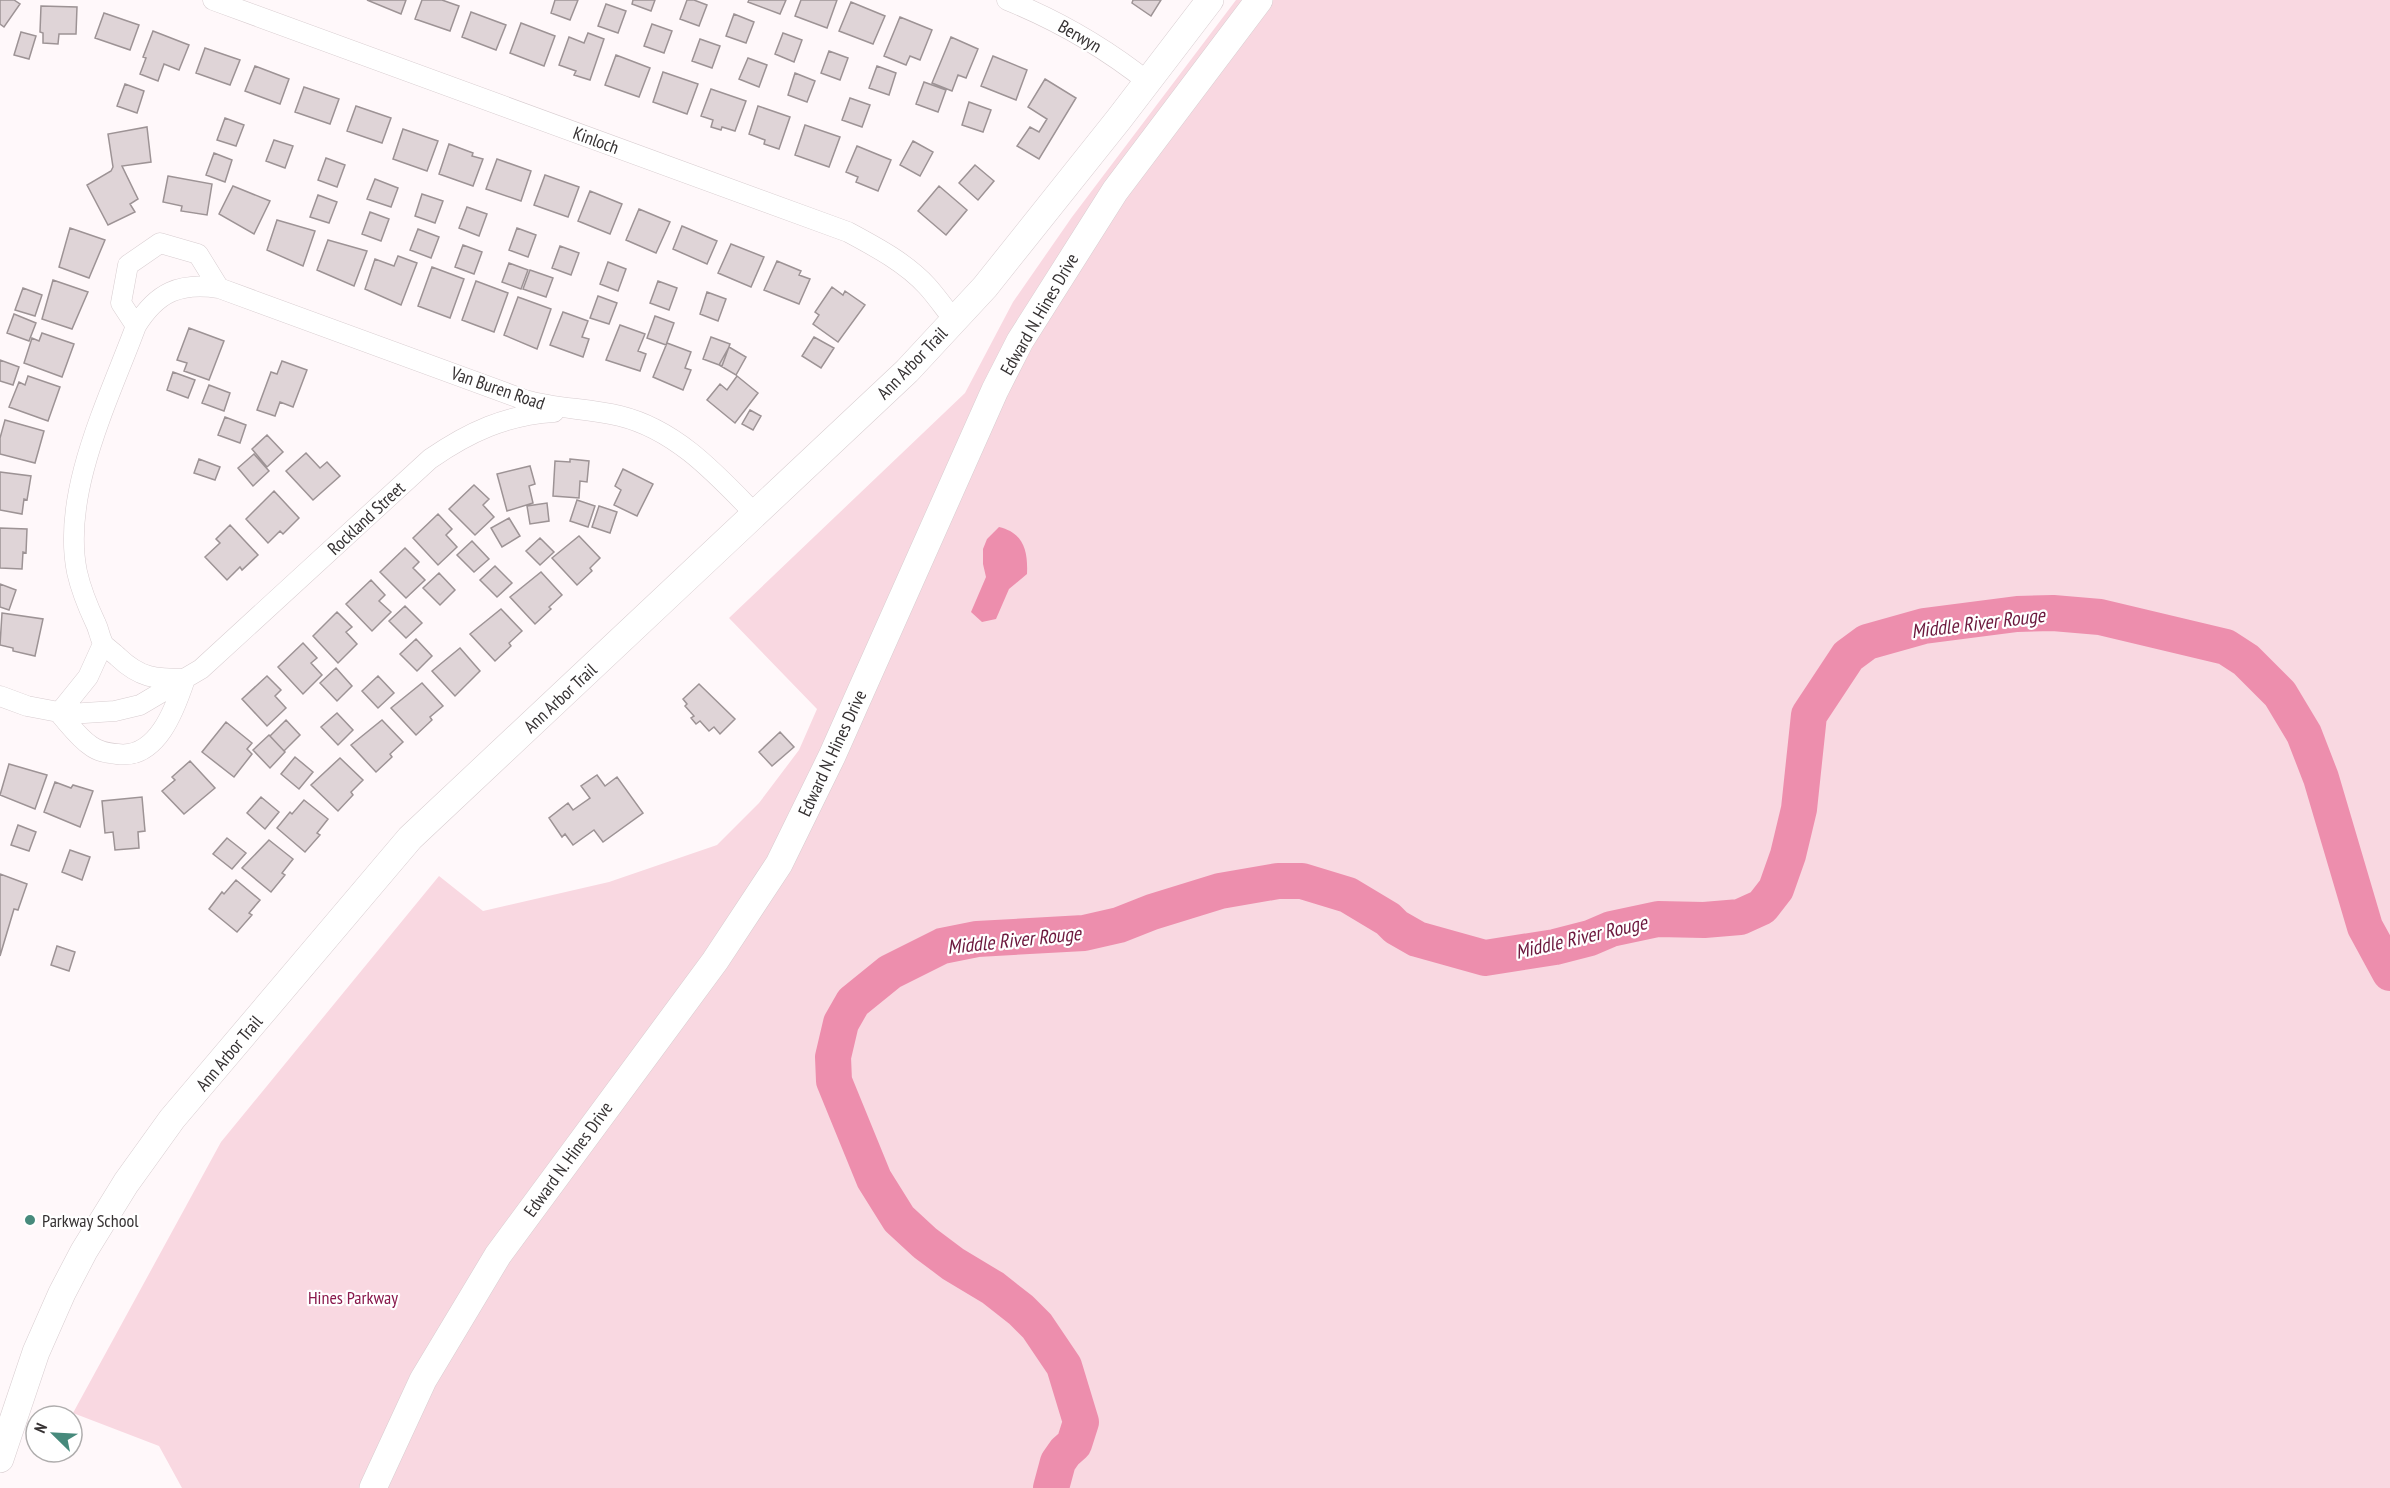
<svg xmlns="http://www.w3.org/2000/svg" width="2390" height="1488" font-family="'PT Sans Narrow',sans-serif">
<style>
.green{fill:#f9d8e1}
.water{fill:#ed8ead}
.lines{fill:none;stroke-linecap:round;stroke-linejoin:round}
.river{stroke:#ed8ead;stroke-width:36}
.building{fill:#dfd4d7;stroke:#9d9395;stroke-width:1.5}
.street-casing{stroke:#d8cdd0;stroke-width:21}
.secondary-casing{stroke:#d8cdd0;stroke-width:28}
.street{stroke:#fff;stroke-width:20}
.secondary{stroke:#fff;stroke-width:27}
.poi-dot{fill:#478a7c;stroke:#fff;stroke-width:2}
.labels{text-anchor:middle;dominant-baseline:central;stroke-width:4.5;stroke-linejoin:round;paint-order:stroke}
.street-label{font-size:18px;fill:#363233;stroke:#fff}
.poi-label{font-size:18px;fill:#363233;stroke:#fff;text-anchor:start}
.park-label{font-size:18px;fill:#89194c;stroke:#fff}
.water-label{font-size:20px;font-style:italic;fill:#6c183d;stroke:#fff}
</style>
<rect width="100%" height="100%" fill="#fff8fa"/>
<path class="green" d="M1236,0H2390V1488H182L159,1446L73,1413L221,1142L439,876L483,911L609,882L717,845L759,803L799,750L817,709L729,618L965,393L1013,302L1072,217Z"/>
<path class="water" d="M999,527C1024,533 1028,551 1027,574L1009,589L996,619L982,622L971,612L986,577L983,564V549L987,539Z"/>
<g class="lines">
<path class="river" d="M1051,1488L1058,1462L1065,1452L1074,1444L1081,1422L1064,1366L1037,1326L1021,1310L993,1288L953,1264L925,1243L899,1219L874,1179L834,1081L833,1057L841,1023L853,1002L890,972L942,946L977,939L1084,933L1119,925L1152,912L1220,891L1278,881H1302L1348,895L1388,919L1396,927L1417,939L1485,958L1555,947L1590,938L1611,929L1658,919L1704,920L1740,917L1762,907L1776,889L1788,855L1799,809L1809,715L1848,656L1867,642L1924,626L2017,614L2053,613L2100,617L2226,647L2246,660L2280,694L2304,734L2321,778L2365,927L2390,973"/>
</g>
<path class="building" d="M0,0H14L20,4L4,27L0,24Z
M367,0H406L401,14Z
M422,0H442L459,6L450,31L415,19Z
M555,0H578L570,20L551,13Z
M633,0H655L651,11L632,4Z
M687,0H694L707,5L699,26L680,19Z
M749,0H786L780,14L748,2Z
M801,0H837L827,28L795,16Z
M1133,0H1161L1151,16L1132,3Z
M851,2L885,16L873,44L839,31Z
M606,4L626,11L618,33L598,26Z
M41,6L77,7L76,34H59L58,44L43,43V33L40,32Z
M471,12L506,25L496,50L462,37Z
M104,13L139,25L130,50L95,38Z
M734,14L754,22L746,43L726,36Z
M900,17L932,30L920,60L910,56L906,65L884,56Z
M521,23L555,36L544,66L510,53Z
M652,24L672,31L664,53L644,46Z
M153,31L189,45L179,70L164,64L158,81L140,74L146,58L143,57Z
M21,32L36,36L29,59L14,55Z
M588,33L604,39L590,80L574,75L576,71L559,65L569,37L584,43Z
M783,33L802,40L794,62L775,54Z
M951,37L978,49L966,78L958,75L952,91L932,83Z
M700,39L720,46L712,68L692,61Z
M205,48L240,60L230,85L196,73Z
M829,51L848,58L840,80L821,73Z
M616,55L650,68L639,97L605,85Z
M993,56L1027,70L1016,100L981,86Z
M748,58L767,65L759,87L739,79Z
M255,66L289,79L280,104L245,91Z
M877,66L896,73L889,95L869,88Z
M663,72L698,84L687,114L653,102Z
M795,73L815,81L807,102L788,95Z
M1045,79L1076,98L1039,159L1017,146L1030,127L1039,132L1047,119L1028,107Z
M924,82L946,90L938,112L916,104Z
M125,84L144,91L137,113L117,106Z
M304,87L339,99L330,124L295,112Z
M711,89L746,101L735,131L722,127L721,130L711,127L713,120L701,116Z
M850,98L870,105L862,127L842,120Z
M969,102L991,110L983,132L962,125Z
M356,106L391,118L382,143L347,131Z
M758,106L790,117L779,149L764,144L765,140L749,134Z
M225,118L244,125L236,146L217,140Z
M805,125L840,137L829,167L795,155Z
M147,127L151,162L122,166L138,199L130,204L135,212L108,225L87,185L111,171L113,167L108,134Z
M403,129L438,141L427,171L393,159Z
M274,140L293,146L285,168L266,161Z
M913,141L933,152L920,176L900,165Z
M449,144L473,153L472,156L483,159L473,186L439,174Z
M857,146L891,160L878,191L856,182L858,177L846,172Z
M214,153L232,160L225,182L206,175Z
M326,158L345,165L337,187L318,180Z
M497,159L531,171L521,201L486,189Z
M975,165L994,181L978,200L959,183Z
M545,175L579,187L568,217L534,205Z
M168,176L212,184L207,215L181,211L182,206L163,202Z
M375,179L398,188L391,207L367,199Z
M233,186L270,201L254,234L219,214Z
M939,186L967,210L946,235L918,211Z
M590,191L622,204L610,234L578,221Z
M422,194L443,201L435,223L415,216Z
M318,195L337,202L329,223L310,217Z
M467,207L487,214L479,236L459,228Z
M639,209L670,222L656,253L626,240Z
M370,212L389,219L381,241L362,234Z
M277,220L315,231L303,266L267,250Z
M682,226L717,241L707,264L673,249Z
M70,228L105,240L89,278L59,267Z
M517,228L536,235L528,257L509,250Z
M418,229L439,237L431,258L410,250Z
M328,240L367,251L354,286L317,270Z
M731,244L764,257L751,287L718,273Z
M463,245L482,252L474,274L455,267Z
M560,246L579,253L571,275L552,268Z
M398,256L417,263L401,305L365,289L375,259L394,266Z
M777,261L801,271L799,275L810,279L799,304L764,290Z
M608,262L626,269L618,291L600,284Z
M509,263L528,270L521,289L502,282Z
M432,267L464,279L450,318L418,306Z
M530,270L553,278L546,297L523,289Z
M53,280L88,292L72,329L42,319Z
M476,281L508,293L494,332L462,320Z
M658,281L677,288L669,310L650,303Z
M832,287L843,295L845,291L865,305L838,342L813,324L819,315L815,312Z
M23,288L42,295L35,316L15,310Z
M707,292L726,299L718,321L700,314Z
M598,296L617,303L609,324L590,318Z
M518,297L551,309L537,349L504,335Z
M563,312L588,321L582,337L589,339L583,357L550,345Z
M14,314L36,323L29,341L7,333Z
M655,316L674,323L666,345L647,338Z
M620,325L645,334L638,351L646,354L640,371L606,360Z
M189,328L224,341L209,380L184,371L187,363L177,360Z
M42,333L74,344L62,377L24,363L32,338L39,341Z
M711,337L730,344L722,366L703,359Z
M814,337L834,348L821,368L802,356Z
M667,343L691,352L685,368L691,370L683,390L653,377Z
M729,347L746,357L736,375L719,365Z
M0,360L19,367L13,385L0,381Z
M282,361L307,370L293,407L280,402L275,416L257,410L271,372L277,374Z
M173,372L195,380L188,398L167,390Z
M28,376L60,387L48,421L9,407L19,382L25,385Z
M737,376L758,393L735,423L707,400L720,384L727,390Z
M209,385L230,393L224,411L202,403Z
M750,410L761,416L753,430L742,424Z
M225,417L246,425L240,443L218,435Z
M5,420L44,431L35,463L0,454V438Z
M267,435L283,452L267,467L252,449Z
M306,453L320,468L327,462L340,476L313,500L286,471Z
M254,454L269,471L253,486L238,468Z
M199,459L220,467L215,480L194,473Z
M570,459L589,461L587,482L580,481L579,498L553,496L555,461L570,462Z
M530,466L535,484L529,486L533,503L507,511L497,474Z
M623,469L653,484L637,516L614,505L621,490L615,486Z
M0,472L31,476L27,500L24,499L22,514L0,510Z
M474,485L489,499L483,505L494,517L475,535L449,509Z
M274,491L299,518L283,534L280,531L268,543L246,519Z
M577,500L595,506L588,527L570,521Z
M547,503L549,521L530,524L527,506Z
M599,506L617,512L610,533L592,527Z
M438,514L452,529L446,535L457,547L438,565L413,538Z
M509,518L520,536L502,547L491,528Z
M230,525L258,555L242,570L240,567L227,580L205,557L220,543L216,539Z
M0,528L27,529L26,553L23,552L22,569L0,568Z
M579,536L600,558L590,568L592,571L577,585L552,558Z
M540,538L554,552L540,565L526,551Z
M472,541L489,559L474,572L457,555Z
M405,548L419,562L413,568L425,580L406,598L380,572Z
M495,566L512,583L497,597L480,580Z
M541,572L562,595L549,607L551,609L535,624L510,597Z
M439,573L455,590L440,605L423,588Z
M371,580L385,595L379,601L391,612L372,631L346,604Z
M0,584L16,590L9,610L0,607Z
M405,606L422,623L406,638L389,621Z
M501,609L522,631L509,643L511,646L495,661L470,634Z
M337,612L352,627L346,632L357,644L338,663L313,636Z
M2,613L43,619L35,656L13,651V648L0,645Z
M416,639L432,656L417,671L400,654Z
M303,643L317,658L311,663L322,675L303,694L278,667Z
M460,648L480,671L455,696L432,671Z
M336,668L352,686L337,701L320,683Z
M267,676L281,690L275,696L286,708L267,726L242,699Z
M378,676L394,693L378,708L362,691Z
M422,683L443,706L430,717L432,720L416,735L391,708Z
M699,684L735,719L720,734L714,727L709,731L700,721L696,724L691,718L694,716L685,706L687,704L683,699Z
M337,713L353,730L338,745L321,727Z
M286,720L300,735L284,751L270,736Z
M382,720L403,742L390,754L392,757L376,772L351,745Z
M226,722L252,743L247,749L252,754L234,777L202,752Z
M780,732L794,747L772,766L759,752Z
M269,735L285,752L270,768L253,750Z
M295,757L313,772L299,789L281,774Z
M340,758L363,780L351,792L353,795L338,811L311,785Z
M190,761L215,788L184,814L162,791L175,780L172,777Z
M9,764L47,775L35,809L0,795Z
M597,775L605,786L617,777L643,813L603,842L594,830L573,845L565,834L562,837L549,818L568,803L573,810L590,798L581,786Z
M55,782L71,788L73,785L93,791L80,827L44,812Z
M142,797L145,831L138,832L139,848L115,850L113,832L105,833L102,801Z
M261,797L279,812L265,829L247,813Z
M304,800L328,819L317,833L320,835L305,852L277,828L290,812L292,814Z
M18,825L36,832L29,851L11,845Z
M227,838L246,853L232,869L213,854Z
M269,840L293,859L282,873L285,875L271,892L242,868Z
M70,850L90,857L82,880L62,872Z
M0,874L27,884L18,910L14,909L0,956Z
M236,880L260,900L249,913L252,915L237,932L209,909L222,892L224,894Z
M57,946L75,952L69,971L51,965Z"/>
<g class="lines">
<g class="street-casing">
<path id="street" d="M213,0L848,232C876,247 906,263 927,286C937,297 945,309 954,320
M1007,0C1059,21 1104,47 1148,82
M136,326L121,303L128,265L160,243L198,254L219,288
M103,644L88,677L59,713C69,724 79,738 91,746C99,752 108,753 117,754C157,760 175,709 185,679C155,679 140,678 118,657C114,653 108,649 104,645C100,639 99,630 96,624C88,607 81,590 77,572C61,493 109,399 136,326C157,292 180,282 219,288L525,400C556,409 588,408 620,416C677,430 717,475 756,515
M0,696L27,706L69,714L115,711L140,705L201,669L430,459C469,432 506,415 554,412"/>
</g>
<g class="secondary-casing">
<path id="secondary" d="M0,1459L36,1352L62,1293L84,1251L126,1183L172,1119L410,838L907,371L985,287L1119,119L1210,0
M373,1488L423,1380L498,1255L715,961L779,864L832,756L995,390L1020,341L1115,191L1259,0"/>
</g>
<use href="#street" class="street"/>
<use href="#secondary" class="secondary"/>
</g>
<circle class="poi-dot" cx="30" cy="1220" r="6"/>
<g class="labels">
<g class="street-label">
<text transform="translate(1080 36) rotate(30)">Berwyn</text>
<text transform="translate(596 140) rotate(20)">Kinloch</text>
<text transform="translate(1039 314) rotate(-60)">Edward N. Hines Drive</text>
<text transform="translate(912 363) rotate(-46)">Ann Arbor Trail</text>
<text transform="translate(498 388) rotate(19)">Van Buren Road</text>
<text transform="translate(366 518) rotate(-43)">Rockland Street</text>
<text transform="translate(560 698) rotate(-43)">Ann Arbor Trail</text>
<text transform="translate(832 753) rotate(-65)">Edward N. Hines Drive</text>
<text transform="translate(229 1053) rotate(-50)">Ann Arbor Trail</text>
<text transform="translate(568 1159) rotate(-54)">Edward N. Hines Drive</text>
</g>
<g class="poi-label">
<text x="42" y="1220">Parkway School</text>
</g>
<g class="park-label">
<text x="353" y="1297">Hines Parkway</text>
</g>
<g class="water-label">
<text transform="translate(1978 623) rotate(-7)">Middle River Rouge</text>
<text transform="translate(1581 937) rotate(-13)">Middle River Rouge</text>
<text transform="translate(1014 940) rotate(-6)">Middle River Rouge</text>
</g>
</g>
<g transform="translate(54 1434) rotate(294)"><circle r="28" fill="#ffffff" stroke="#afadad" stroke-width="1.5"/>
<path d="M0-4.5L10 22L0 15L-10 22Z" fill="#478a7c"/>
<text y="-9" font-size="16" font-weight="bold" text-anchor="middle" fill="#363233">N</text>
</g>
</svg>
